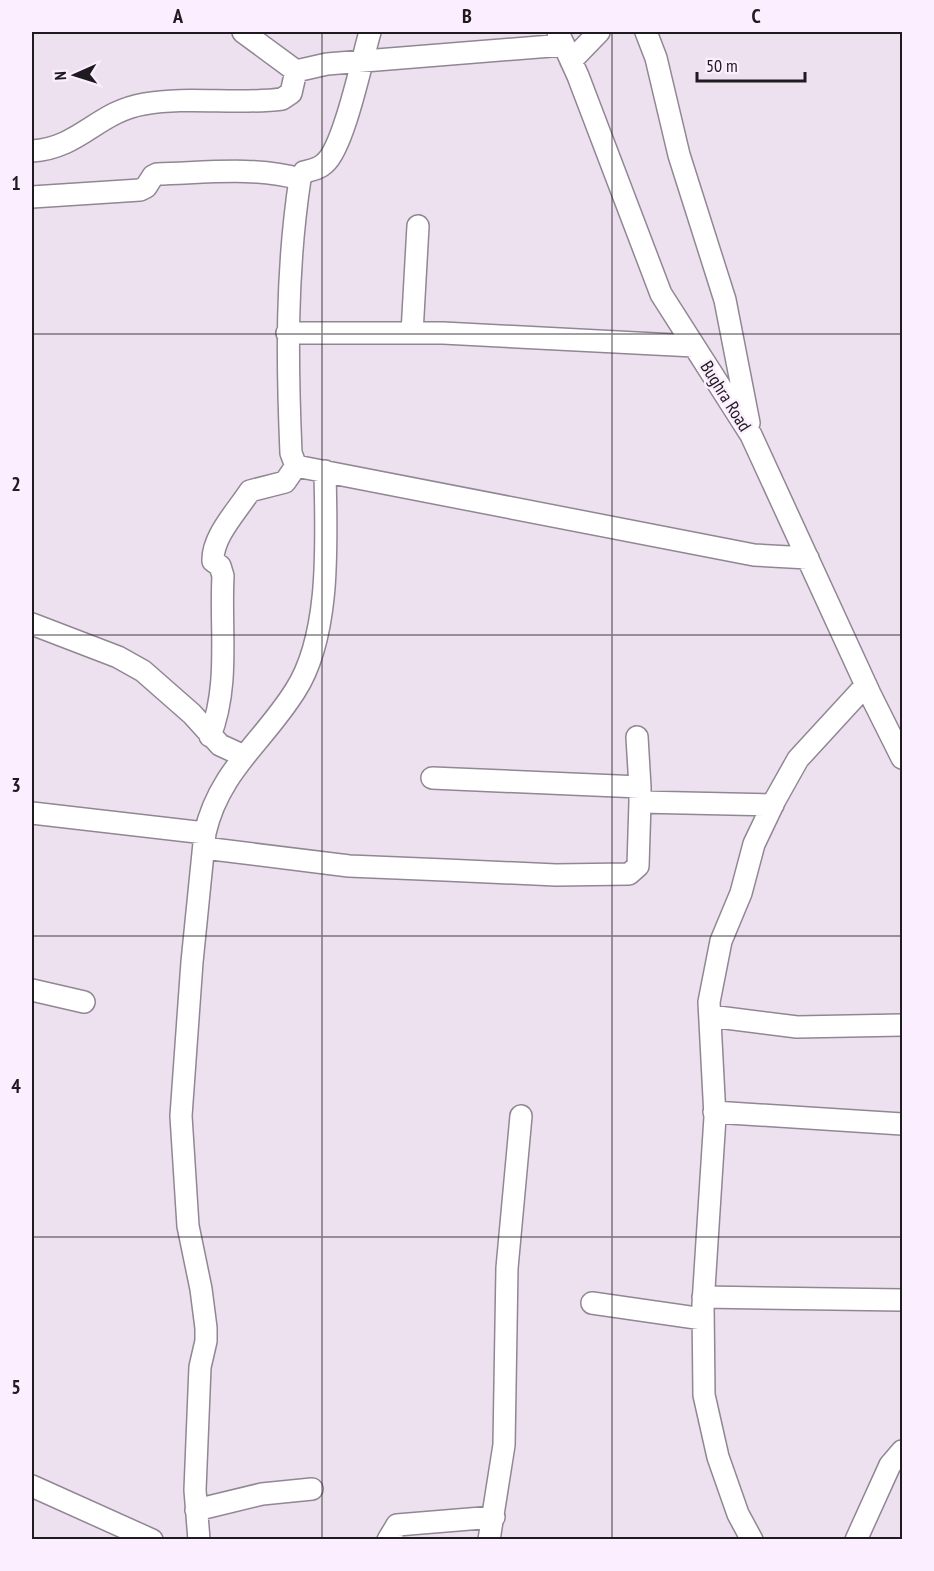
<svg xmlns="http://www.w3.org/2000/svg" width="934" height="1571" font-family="'PT Sans Narrow',sans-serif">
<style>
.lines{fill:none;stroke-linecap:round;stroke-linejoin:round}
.minor-casing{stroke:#918694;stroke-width:24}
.minor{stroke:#fff;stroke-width:21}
.grid{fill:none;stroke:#1e1a1f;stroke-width:1.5;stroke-opacity:0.55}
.labels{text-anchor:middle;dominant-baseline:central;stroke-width:5;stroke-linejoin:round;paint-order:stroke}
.street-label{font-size:18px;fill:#1e1a1f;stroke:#fbeefe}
.neatline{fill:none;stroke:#1e1a1f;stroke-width:2}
.grid-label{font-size:20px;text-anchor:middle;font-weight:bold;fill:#1e1a1f}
</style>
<rect width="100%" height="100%" fill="#ede1f0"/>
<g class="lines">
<g class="minor-casing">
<path id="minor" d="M243,32L296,71L327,64L564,45
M370,32C362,59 344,147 325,163C319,169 312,170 304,172L300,179C286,271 287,361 291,453L296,466L754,555L808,558
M558,32L578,76L661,294L751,435L870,694L902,758
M646,32L656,58L679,155L725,300L749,423
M571,61L599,32
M32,151C80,148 97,112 144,104C189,96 236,105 282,99L291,93L296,71
M32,197L140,190L146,187L153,176L157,174C203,173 255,166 300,179
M287,333H443L694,346
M412,333L418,226
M32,624L118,657L143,671L192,714L220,745L244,756
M210,736C230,685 220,629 223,576L220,566L213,561C212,537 237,511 250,491L285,482L296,466
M637,737L640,787
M432,778L640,787V802L773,805
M32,813L205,833
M204,848L349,866L445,870L556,875L629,874L638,866L640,802
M32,990L84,1002
M710,1016L797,1027L902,1025
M714,1112L902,1124
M703,1297L902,1300
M592,1303L703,1319
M32,1486L152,1540
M196,1510L262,1494L312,1489
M199,1540L195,1490L200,1367L206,1341V1328L201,1289L188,1226L181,1116L192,962L205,833C219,771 263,742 295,691C332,634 326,537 325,471
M388,1540L397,1525L494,1517
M489,1540L504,1445L507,1268L521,1116
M752,1540L738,1514L718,1457L704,1395L703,1304L715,1117L709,1002L721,941L741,893L754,844L775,800L798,759L866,685
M856,1540L890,1465L902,1451"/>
</g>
<use href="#minor" class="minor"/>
</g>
<path class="grid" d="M322,32V1540M612,32V1540M32,334H902M32,635H902M32,936H902M32,1237H902"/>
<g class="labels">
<g class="street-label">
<text transform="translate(726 396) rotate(58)">Bughra Road</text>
</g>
</g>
<rect width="934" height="1571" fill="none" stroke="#fbeefe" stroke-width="66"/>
<g transform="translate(75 75) rotate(267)" stroke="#fbeefe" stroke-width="4.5" paint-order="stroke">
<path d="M0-4.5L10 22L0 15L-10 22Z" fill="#1e1a1f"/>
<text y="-9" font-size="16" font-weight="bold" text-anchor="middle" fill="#1e1a1f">N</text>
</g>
<path d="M697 72v9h108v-9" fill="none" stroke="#1e1a1f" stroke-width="3"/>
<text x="706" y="72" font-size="18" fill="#1e1a1f" stroke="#fbeefe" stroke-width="4.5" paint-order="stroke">50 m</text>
<rect x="33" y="33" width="868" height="1505" class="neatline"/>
<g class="grid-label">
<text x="178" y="23">A</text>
<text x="467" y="23">B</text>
<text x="756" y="23">C</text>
<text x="16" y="190">1</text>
<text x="16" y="491">2</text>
<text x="16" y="792">3</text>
<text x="16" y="1093">4</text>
<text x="16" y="1394">5</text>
</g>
</svg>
